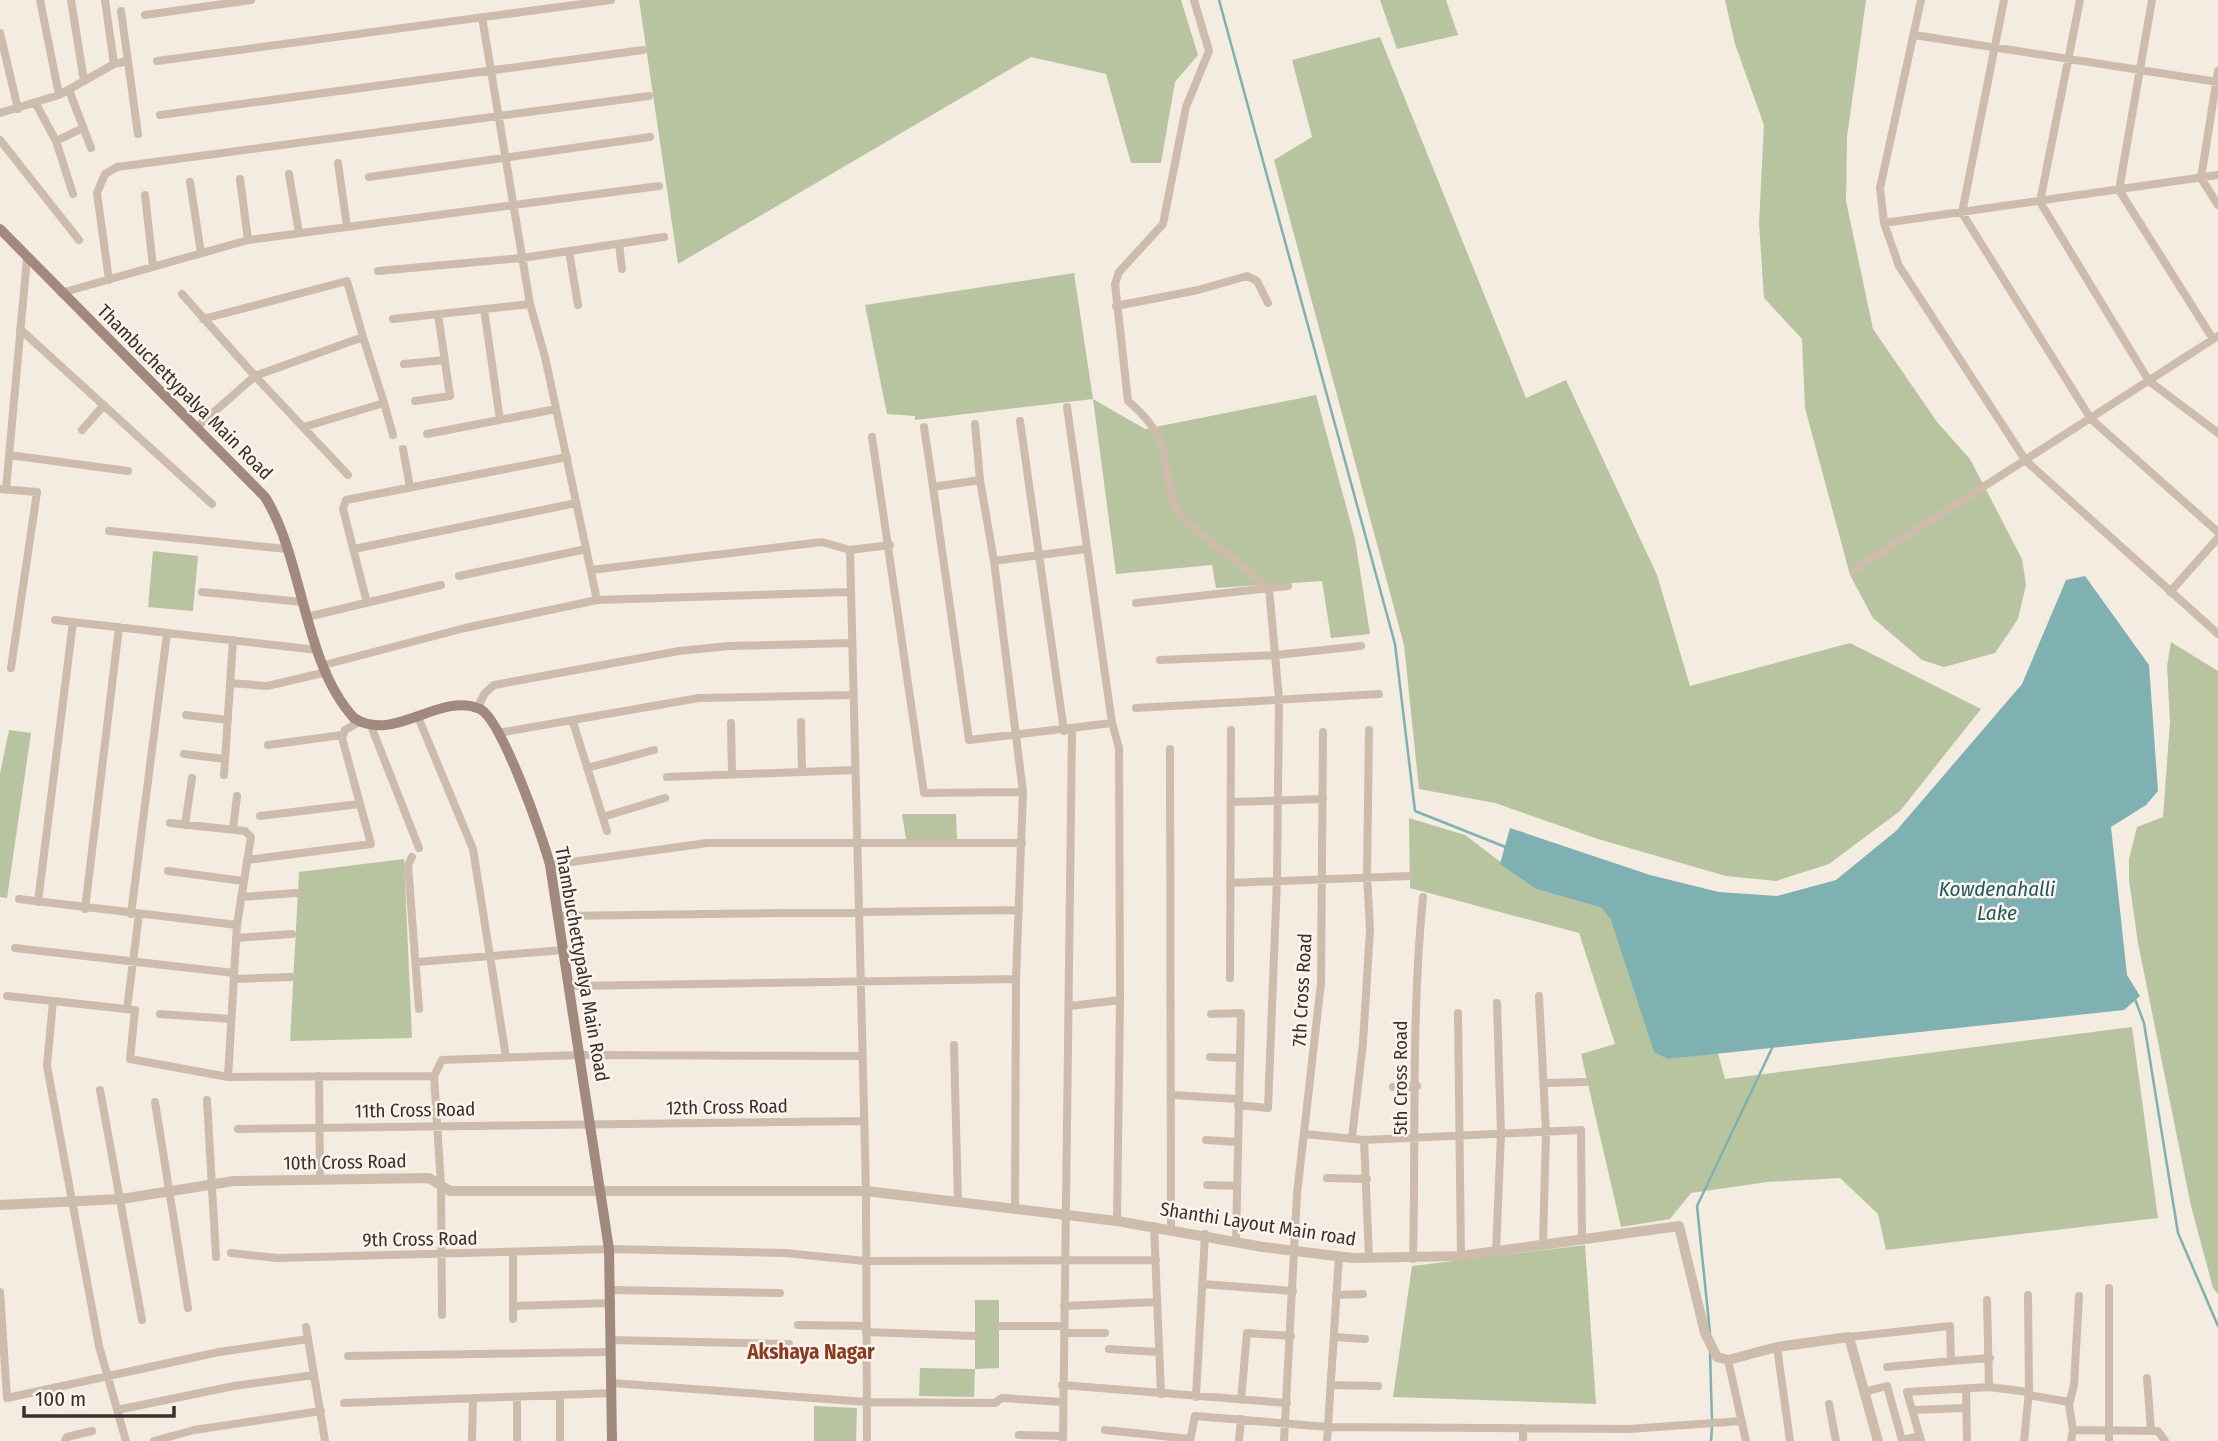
<svg xmlns="http://www.w3.org/2000/svg" width="2218" height="1441" font-family="'Fira Sans Condensed',sans-serif">
<style>
.green{fill:#b8c4a0}
.water{fill:#7fb0b2}
.lines{fill:none;stroke-linecap:round;stroke-linejoin:round}
.stream{stroke:#7fb0b2;stroke-width:2.5}
.minor{stroke:#cdbbac;stroke-width:8}
.tertiary{stroke:#cdbbac;stroke-width:10}
.secondary{stroke:#a18a7d;stroke-width:10}
.labels{text-anchor:middle;dominant-baseline:central;stroke-width:5;stroke-linejoin:round;paint-order:stroke}
.street-label{font-size:19px;fill:#3b302b;stroke:#fbf5ee}
.water-label{font-size:21px;font-style:italic;fill:#1f5a5e;stroke:#fbf5ee}
.neighbourhood-label{font-size:21px;font-weight:bold;fill:#8c3b22;stroke:#fbf5ee}
</style>
<rect width="100%" height="100%" fill="#f4ebe1"/>
<path class="green" d="M639,0H1181L1198,55L1175,82L1161,163H1131L1106,74L1031,57L678,264Z
M1380,0H1446L1458,35L1397,49Z
M1725,0H1866L1847,137L1846,201L1873,329L1937,422L1970,459L2022,559L2026,585L2018,619L1995,653L1944,667L1922,660L1873,618L1850,575L1805,408L1802,339L1764,298L1759,223L1764,125L1735,44Z
M1380,37L1526,398L1566,380L1657,575L1690,686L1850,643L1981,709L1900,811L1829,864L1776,881L1726,876L1598,839L1495,803L1419,789L1404,645L1274,160L1312,137L1292,60Z
M1074,273L1093,399L1145,429L1316,395L1355,539L1370,634L1331,638L1322,581L1216,588L1212,565L1116,574L1093,399L915,420V416L887,414L865,305Z
M153,551L198,556L193,611L148,607Z
M2171,642L2218,671V1294L2213,1288L2191,1206L2138,943L2129,880V859L2137,827L2163,817L2170,722L2167,666Z
M9,730L31,733L7,898L0,897V774Z
M902,814H956L957,839H906Z
M1409,818L1465,835L1536,889L1602,908L1611,919L1668,1059L1718,1053L1725,1079L2132,1027L2158,1218L1886,1250L1878,1214L1840,1178L1767,1182L1691,1193L1670,1219L1621,1227L1581,1054L1615,1044L1579,933L1410,888Z
M404,859L412,1038L290,1041L299,872Z
M1585,1245L1596,1404L1393,1397L1412,1266Z
M975,1300H999V1368L975,1369L974,1397L919,1396L920,1368L975,1369Z
M814,1406L857,1408L856,1441H814Z"/>
<path class="water" d="M2085,576L2149,665L2158,791L2146,805L2111,827L2127,975L2140,996L2124,1010L1668,1059L1654,1052L1611,920L1602,908L1536,889L1500,864L1510,828L1650,875L1719,892L1777,896L1836,880L1896,831L2022,684L2066,580Z"/>
<g class="lines">
<path class="stream" d="M1219,0L1395,644L1415,811L1508,848
M2135,999L2144,1023L2178,1233L2218,1326
M1710,1333L1697,1206L1773,1046
M1710,1353L1712,1420
M1711,1441L1712,1427"/>
<path class="minor" d="M40,0L59,95
M71,0L84,81
M105,0L114,64
M1194,0L1209,51L1186,107L1163,224L1119,272L1115,284L1128,401C1141,412 1156,427 1161,445C1169,472 1166,495 1183,519L1269,588L1279,699L1277,880L1268,1108L1238,1105
M1921,0L1880,188L1884,223L1899,266L2026,461L2218,634
M2004,0L1962,213L2091,419L2218,532
M2080,0L2040,202L2149,381L2218,433
M2152,0L2119,190L2213,339
M121,11L138,134
M145,15L251,0
M482,17L530,304L545,357L597,600
M0,33L18,109
M1914,35L2218,82
M157,61L611,0
M2218,71L2201,178L2218,205
M69,90L91,148
M36,104L56,141L73,194
M0,113L59,95L114,64L128,61
M160,115L643,50
M0,140L79,240
M56,141L83,128
M338,163L347,227
M289,174L299,233
M369,177L650,137
M240,179L248,240
M190,182L201,253
M145,195L153,266
M1884,223L2218,175
M619,244L622,269
M569,251L578,305
M378,271L522,258L664,237
M109,280L97,193L105,174L117,167L649,96
M61,293L248,240L659,186
M182,294L255,376L198,426
M1116,306L1198,290L1247,276L1257,281L1268,303
M484,309L500,420
M203,319L347,281L363,337
M393,319L530,304
M20,329L212,504
M404,364L445,360
M415,401L450,396L438,314
M384,403L393,435
M1020,421L1064,731
M304,427L384,403L363,337L255,376L348,475
M924,427L933,487L980,480L975,424
M82,430L104,405
M427,434L556,409
M872,437L924,793L1023,792
M403,449L410,487
M9,455L128,471
M980,480L994,561L1023,792L1016,979L1015,1208
M933,487L969,740L1112,723L1067,407
M0,489L37,492L11,668
M6,489L27,258
M109,531L287,549
M354,549L576,503
M994,561L1085,549
M591,570L822,542L850,550
M1854,570L2218,336
M459,576L586,549
M202,592L303,602
M2170,592L2218,538
M367,603L343,509L346,500L567,457
M1136,603L1288,586
M307,617L441,585
M55,620L317,650
M1160,660L1276,655L1361,646
M324,665L465,628L597,600L849,592
M230,683L267,686L327,672
M477,708L485,693L494,685L679,651L729,646L850,643
M1136,708L1379,694
M186,715L228,720
M418,717L473,849L506,1057
M573,722L607,831
M801,722L802,772
M731,723L732,775
M1112,723L1119,748L1120,1000L1117,1221
M371,726L419,848
M498,733L699,698L852,695
M268,745L342,735
M1170,749L1171,1228
M184,754L225,759
M587,768L654,750
M224,775L233,640
M667,777L854,770
M1231,802L1323,799
M260,816L359,804
M603,817L665,798
M170,823L245,831L251,837L237,925L228,1077
M185,825L192,778
M233,829L237,796
M412,857L408,865L419,1009
M247,860L371,844L342,738L345,730L359,722
M550,865L707,843H1022
M168,871L243,881
M1230,883L1409,876
M241,897L296,893
M19,899L237,925
M38,902L73,622
M85,909L119,627
M131,914L167,633
M558,916L1019,910
M236,938L292,934
M15,948L234,973
M417,962L564,950
M1230,978L1231,730
M234,979L291,977
M570,986L1016,979
M7,996L53,1001
M1539,996L1546,1132L1543,1244
M1070,1006L1120,1000
M127,1009L139,914
M1458,1013L1461,1256
M160,1014L231,1019
M1211,1014L1241,1013L1236,1240
M954,1045L958,1202
M1210,1057L1240,1058
M319,1076L320,1179
M1545,1083L1585,1082
M1393,1087L1417,1086
M100,1090L142,1320
M1172,1095L1239,1099
M207,1100L216,1257
M155,1102L188,1308
M238,1129L864,1121
M1305,1134L1364,1140L1581,1130L1582,1240
M1352,1137L1363,1043L1370,929L1367,876L1369,730
M1206,1140L1238,1142
M1364,1140L1369,1258
M1327,1178L1367,1179
M1207,1185L1237,1186
M1154,1226L1161,1394
M1496,1251L1501,1134L1497,1003
M231,1253L277,1258L609,1249L785,1253L865,1261L1156,1260
M1413,1259C1416,1138 1411,1017 1423,897
M1202,1284L1293,1291
M611,1290L780,1293
M0,1292L7,1398L219,1352L308,1339
M1336,1295L1363,1294
M2079,1296L2074,1385L2069,1405L2073,1430L2158,1431L2165,1441
M1987,1300L1989,1387
M513,1306L611,1303
M1064,1306L1157,1302
M442,1315L441,1185L434,1076L442,1060L580,1055L862,1056
M513,1319V1253
M798,1325L866,1326
M1001,1326H1063
M306,1327L325,1441
M866,1332L975,1336
M1064,1333H1105
M1334,1337L1365,1339
M1849,1337L1950,1326L1951,1361L1990,1358
M612,1340L789,1344
M1777,1347L1790,1441
M1109,1349L1159,1352
M348,1356L611,1352
M1728,1360L1746,1441
M1887,1367L1951,1361
M2147,1378L2151,1430
M612,1383L867,1402L995,1403L1002,1398L1063,1402
M1062,1385L1287,1403
M1331,1385L1378,1386
M1966,1389L1967,1441
M1864,1392L1887,1386L1902,1440L1920,1436
M560,1395V1441
M2028,1395L2069,1402
M1196,1397L1205,1234
M1241,1400L1247,1333L1291,1336
M344,1403L612,1393
M1829,1404L1836,1441
M117,1410L234,1386L314,1375
M1913,1410L1965,1408
M1105,1430L1190,1439
M1019,1435L1062,1436
M65,1441L67,1437L92,1431
M126,1441L99,1346L47,1066L53,1001L135,1010L130,1059L228,1077L434,1076
M154,1441L194,1430L321,1411
M472,1441L473,1398
M517,1441V1397
M867,1441L866,1191L850,550L890,545
M1063,1441L1072,730
M1190,1441L1195,1416L1328,1427L1629,1429L1742,1421
M1239,1441L1241,1419
M1284,1441L1297,1194L1321,983L1323,732
M1327,1441L1339,1256
M1523,1441V1428
M1921,1441L1907,1392L1989,1387L2029,1392
M2024,1441L2029,1392L2028,1295
M2071,1441L2073,1430
M2109,1441V1288"/>
<path class="tertiary" d="M0,1205L121,1199L234,1181L429,1178L450,1191H866L1117,1221L1263,1247L1352,1258L1461,1256L1679,1226L1705,1333L1717,1357L1728,1360L1777,1347L1849,1337L1878,1441"/>
<path class="secondary" d="M0,229L265,497C304,560 303,663 354,718C394,744 440,691 480,709C502,720 543,838 550,865L609,1249L612,1441"/>
</g>
<g class="labels">
<g class="street-label">
<text transform="translate(185 392) rotate(45)">Thambuchettypalya Main Road</text>
<text transform="translate(582 964) rotate(80)">Thambuchettypalya Main Road</text>
<text transform="translate(1302 990) rotate(-87)">7th Cross Road</text>
<text transform="translate(1400 1078) rotate(-90)">5th Cross Road</text>
<text transform="translate(727 1107) rotate(-1)">12th Cross Road</text>
<text transform="translate(415 1110) rotate(-1)">11th Cross Road</text>
<text transform="translate(345 1162) rotate(-1)">10th Cross Road</text>
<text transform="translate(1258 1224) rotate(9)">Shanthi Layout Main road</text>
<text transform="translate(420 1239) rotate(-1)">9th Cross Road</text>
</g>
<g class="water-label">
<text x="1997" y="889">Kowdenahalli<tspan x="1997" dy="24">Lake</tspan></text>
</g>
<g class="neighbourhood-label">
<text x="811" y="1352">Akshaya Nagar</text>
</g>
</g>
<path d="M24 1406v10h150v-10" fill="none" stroke="#3b302b" stroke-width="3.5"/>
<text x="35" y="1406" font-size="21" fill="#3b302b" stroke="#fbf5ee" stroke-width="5" paint-order="stroke">100 m</text>
</svg>
